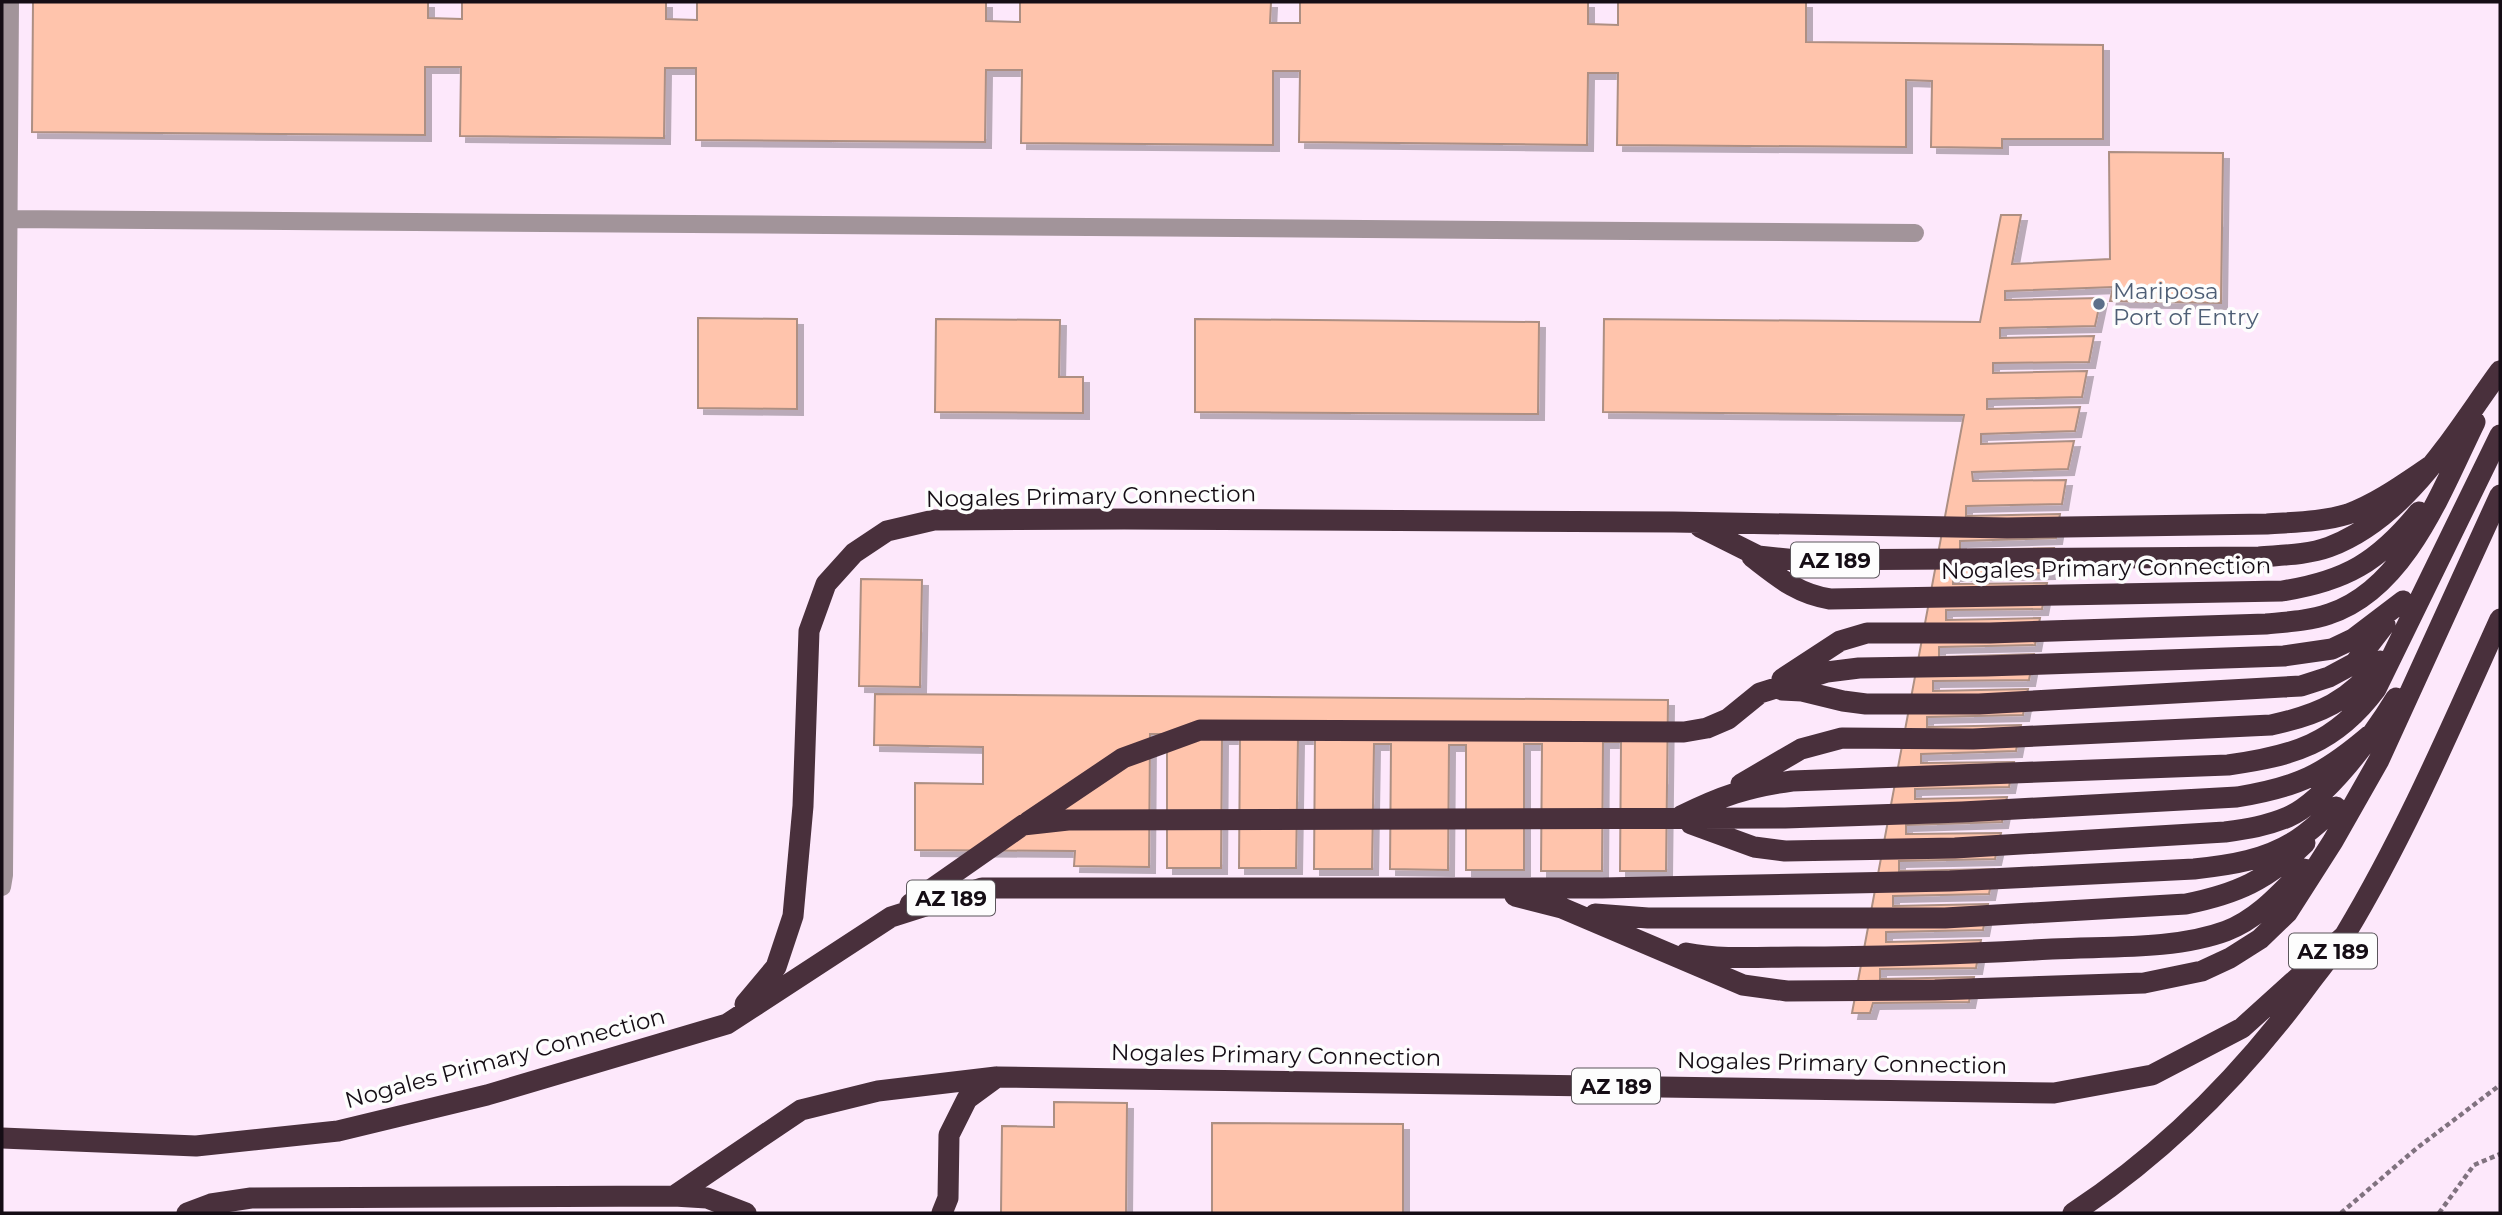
<svg xmlns="http://www.w3.org/2000/svg" width="2502" height="1215" font-family="Montserrat,sans-serif">
<style>
.building{fill:#ffc4ac;stroke:#ad8f83;stroke-width:2;filter:url(#shadow)}
.lines{fill:none;stroke-linecap:round;stroke-linejoin:round}
.path{stroke:#80727f;stroke-width:4.5;stroke-dasharray:5 3.5;stroke-linecap:butt}
.minor{stroke:#a2949a;stroke-width:18}
.highway{stroke:#49303c;stroke-width:21}
.service-dot{fill:#5c6f8a;stroke:#fdfdfd;stroke-width:2.5}
.labels{text-anchor:middle;dominant-baseline:central;stroke-width:7;stroke-linejoin:round;paint-order:stroke}
.shield{fill:#fdfdfd;stroke:#5b555b;stroke-width:2}
.shield-label{font-size:21px;font-weight:bold;fill:#150d15}
.service-label{font-size:23px;fill:#4e5e75;stroke:#fdfdfd;text-anchor:start}
.street-label{font-size:23px;fill:#150d15;stroke:#fdfdfd}
</style>
<defs>
<filter id="shadow"><feDropShadow dx="6" dy="6" stdDeviation="0" flood-color="#0004"/></filter>
</defs>
<rect width="100%" height="100%" fill="#fde8fb"/>
<path class="building" d="M33,2H428V18L462,19V2H666V19L697,20V2H986V21L1020,22V2H1271L1270,23H1300V2H1588V24L1618,25V2H1806V42L2103,45V139H2002V148L1931,147L1932,81L1906,80V147L1617,145L1618,73H1588L1587,145L1299,142L1300,71H1273V145L1021,143L1022,70H986L985,142L696,140V68H665L664,138L460,136L461,67H425V135L32,132Z
M2109,152L2223,153L2221,303L2110,301L2113,287L2005,291V300L2101,298L2095,326L2000,328V338L2094,336L2089,362L1993,363V373L2087,371L2082,397L1987,399V409L2080,407L2075,431L1981,434V444L2074,441L2068,469L1972,472L1973,481L2066,480L2062,504L1966,506V516L2060,514L2056,538L1960,541V550L2054,548L2049,573L1953,575V584L2047,583L2042,609L1946,610V620L2040,618L2035,645L1939,647V657L2034,654L2029,680L1933,681V691L2028,689L2023,715L1927,717V727L2021,725L2016,751L1921,754V763L2014,762L2009,787L1915,789V799L2007,797L2002,822L1906,825V834L2001,833L1995,859L1899,861V871L1994,869L1989,894L1893,896V906L1988,904L1983,930L1886,932V942L1981,940L1976,968L1880,969V979L1974,977L1969,1002L1873,1003L1870,1013H1852L1964,415L1603,412L1604,319L1980,322L2001,215H2021L2012,264L2110,259Z
M698,318L797,319V409L698,408Z
M936,319L1060,320L1059,377H1083V413L935,412Z
M1195,319L1539,322L1538,414L1195,412Z
M861,579L922,580L920,687L859,686Z
M875,694L1668,700L1666,871H1620L1621,742H1603L1602,871H1541L1542,744H1524V870H1466V745H1449L1448,870L1390,869L1391,744H1374L1372,869H1314L1315,738H1298L1296,868H1239L1240,738H1222L1221,868H1167V734H1150L1149,867L1074,866L1075,851L915,850V783L983,784V747L874,745Z
M1054,1102L1127,1103L1126,1213H1001L1002,1126L1054,1127Z
M1212,1123L1403,1124V1213H1212Z"/>
<g class="lines">
<path class="path" d="M2341,1213L2417,1148L2500,1085
M2439,1213L2474,1165L2500,1154"/>
<path class="minor" d="M8,219L1915,233
M2,887L4,875L10,2"/>
<path class="highway" d="M1700,527L1758,556L1797,560L2259,557C2282,555 2307,555 2329,547C2407,518 2453,435 2500,371
M1752,557C1778,577 1797,594 1830,599L2282,591C2346,581 2378,562 2419,512
M1782,679L1840,641L1867,633H1990L2266,624C2287,622 2309,621 2329,614C2406,589 2442,489 2475,422
M1782,690L1802,691L1843,701L1866,704H1979L2301,686L2329,677L2355,663L2385,624
M1741,784L1801,749L1842,738L1973,739L2271,725C2318,715 2351,701 2380,661
M1681,816C1721,796 1748,787 1792,781L2228,765C2293,756 2335,744 2376,689L2500,435
M1028,822L1123,758L1200,730L1684,732L1707,728L1728,719L1760,693L1827,672L1859,668L1986,666L2284,656L2332,649L2353,639L2403,601
M1691,824L1754,847L1785,851L1955,848L2225,832C2247,829 2267,826 2288,817C2326,800 2374,734 2396,698
M1515,896L1562,908L1743,985L1787,991L1935,990L2144,983L2202,971L2230,958L2260,939L2287,913L2333,841L2379,760L2500,495
M910,904L1023,825L1068,820L1785,818L1962,812L2237,797C2298,787 2323,775 2370,735
M1595,914L1648,918H1945L2186,904C2236,894 2268,880 2305,843
M1686,953C1721,960 1760,957 1797,957C1882,957 1967,954 2052,949C2106,946 2175,950 2226,931C2258,919 2281,892 2304,869
M745,1004L776,967L793,916L803,806L809,631L826,584L854,553L887,531L934,520L1124,519L1674,522L2007,528L2267,524C2293,522 2322,522 2348,514C2378,503 2405,483 2432,465
M2,1138L196,1146L338,1131L487,1095L727,1024L891,917L982,888H1602L1950,881L2194,869C2231,865 2266,860 2298,839C2312,830 2324,818 2336,807
M674,1196L801,1110L878,1091L996,1077
M187,1213L211,1204L251,1198L674,1196L707,1198L746,1213
M942,1213L948,1198L949,1135L967,1099L997,1077L2054,1093L2152,1075L2242,1028L2344,936
M2073,1213C2166,1152 2246,1070 2311,981C2323,965 2336,950 2346,933C2406,833 2452,725 2500,619"/>
</g>
<circle class="service-dot" cx="2099" cy="304" r="7"/>
<g class="labels">
<g class="shield">
<rect x="1791" y="542.5" width="88" height="35" rx="5"/>
<rect x="907" y="880.5" width="88" height="35" rx="5"/>
<rect x="2289" y="933.5" width="88" height="35" rx="5"/>
<rect x="1572" y="1068.5" width="88" height="35" rx="5"/>
</g>
<g class="shield-label">
<text x="1835" y="560">AZ 189</text>
<text x="951" y="898">AZ 189</text>
<text x="2333" y="951">AZ 189</text>
<text x="1616" y="1086">AZ 189</text>
</g>
<g class="service-label">
<text x="2113" y="291">Mariposa<tspan x="2113" dy="26">Port of Entry</tspan></text>
</g>
<g class="street-label">
<text transform="translate(1091 496) rotate(-1)">Nogales Primary Connection</text>
<text transform="translate(2106 568) rotate(-1)">Nogales Primary Connection</text>
<text transform="translate(1276 1055) rotate(1)">Nogales Primary Connection</text>
<text transform="translate(505 1058) rotate(-15)">Nogales Primary Connection</text>
<text transform="translate(1842 1063) rotate(1)">Nogales Primary Connection</text>
</g>
</g>
<rect width="2502" height="1215" fill="none" stroke="#150d15" stroke-width="7"/>
</svg>
